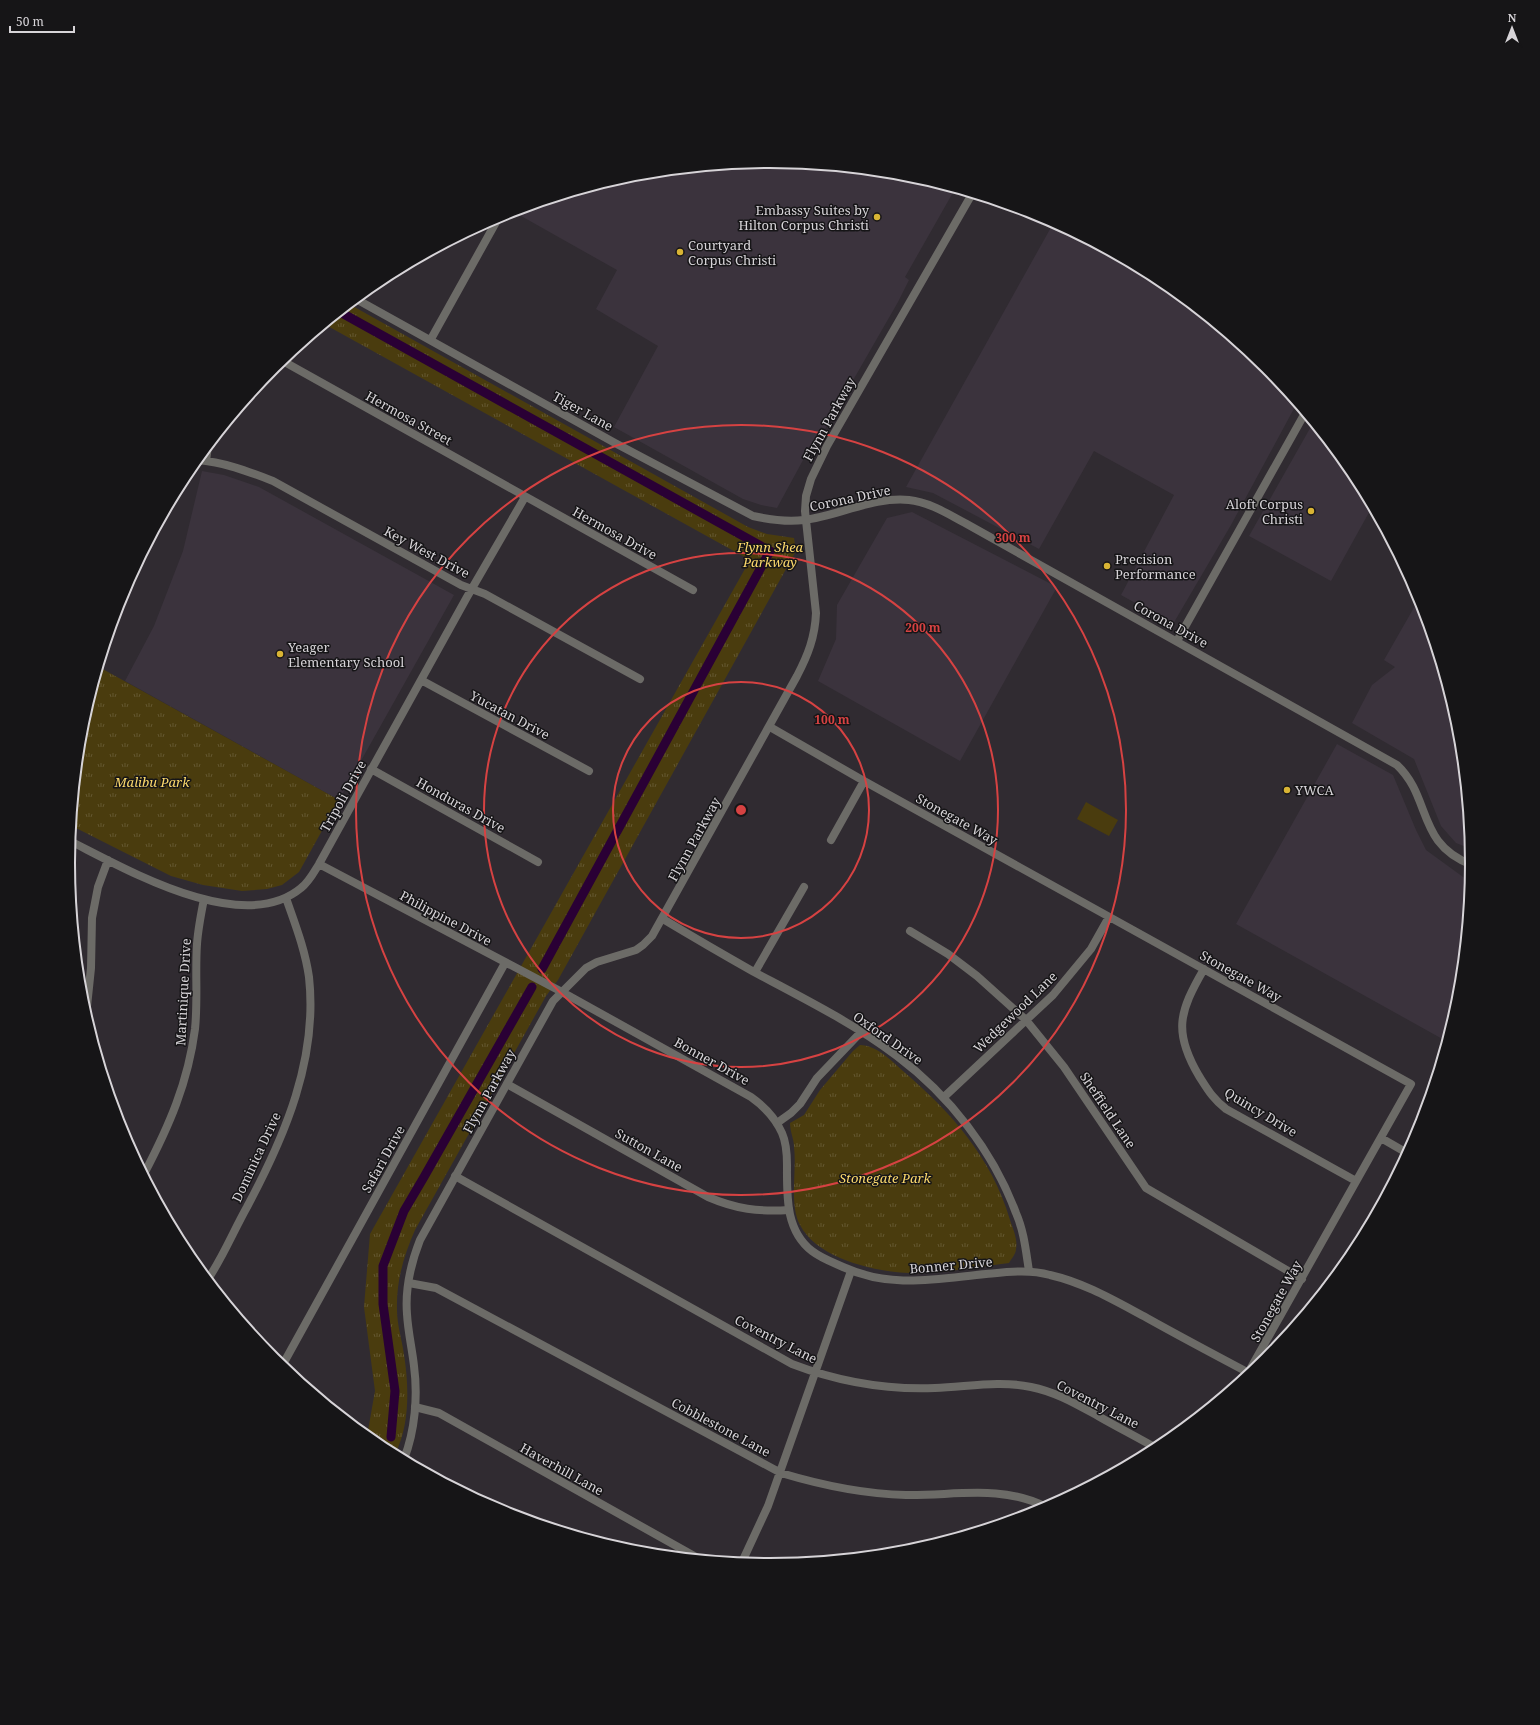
<svg xmlns="http://www.w3.org/2000/svg" width="1540" height="1725" font-family="'Noto Serif',serif">
<style>
.built{fill:#3b333d}
.green{fill:#4a3c0e}
.park{fill:url(#park-tufts)}
.lines{fill:none;stroke-linecap:round;stroke-linejoin:round}
.canal{stroke:#2a0035;stroke-width:9}
.minor{stroke:#6c6b67;stroke-width:8}
.tertiary{stroke:#6c6b67;stroke-width:8}
.ring{fill:none;stroke:#d64242;stroke-width:2}
.poi-dot{fill:#d9b434;stroke:#161517;stroke-width:1.5}
.labels{text-anchor:middle;dominant-baseline:central;stroke-width:3;stroke-linejoin:round;paint-order:stroke}
.poi-label{font-size:13px;fill:#d7d4d8;stroke:#161517;text-anchor:start}
.street-label{font-size:13px;fill:#d7d4d8;stroke:#161517}
.park-label{font-size:13px;font-style:italic;fill:#fcd96c;stroke:#161517}
.rim{fill:none;stroke:#d7d4d8;stroke-width:2}
.centre{fill:#d64242;stroke:#161517;stroke-width:2}
.ring-label{font-size:12px;text-anchor:middle;font-weight:bold;fill:#d64242;stroke:#161517;stroke-width:3;stroke-linejoin:round;paint-order:stroke}
</style>
<defs>
<pattern id="park-tufts" width="24" height="20" patternUnits="userSpaceOnUse"><rect width="24" height="20" fill="#4a3c0e"/><path d="M3 7l-1-3M5 7V3M7 7l1-3M15 17l-1-3M17 17v-4M19 17l1-3" fill="none" stroke="#635730"/></pattern>
</defs>
<rect width="100%" height="100%" fill="#302b31"/>
<path class="built" d="M770,161L907,174L955,189L905,277L909,280L898,302L825,429L821,427L777,508L761,505L743,499L614,427L658,346L596,309L617,270L514,212L515,210L633,174Z
M1054,222L1160,279L1267,366L1297,403L1231,525L1173,624L1121,595L1174,495L1094,451L1039,549L933,493L906,487Z
M1313,423L1354,473L1372,507L1331,581L1249,536Z
M202,471L224,475L259,487L454,595L339,800L125,681L154,626L183,551Z
M912,512L1057,587L960,761L818,681L836,639L837,605L887,518Z
M1420,597L1459,726L1471,849L1456,843L1441,826L1414,759L1352,723L1372,685L1395,667L1384,660Z
M1337,744L1393,775L1416,830L1426,850L1470,882L1458,1000L1446,1041L1236,924Z"/>
<path class="green" d="M1086,802L1118,820L1109,836L1077,819Z"/>
<path class="park" d="M349,304L748,527L767,534L794,538L796,551L558,980L546,996L415,1230C404,1255 396,1281 397,1310C397,1325 402,1340 404,1355C409,1386 410,1425 395,1454L380,1446L367,1436L375,1391L364,1307L370,1234L750,560L324,324Z
M99,667L339,800L299,872L282,885L267,889L242,891L203,885L171,876L72,826L82,725Z
M860,1045C876,1045 892,1061 903,1071C951,1112 992,1158 1010,1220C1013,1229 1018,1240 1016,1249C1016,1254 1011,1259 1009,1263C981,1266 953,1272 925,1273C887,1275 819,1262 800,1225C789,1205 797,1170 794,1147C794,1139 790,1132 790,1123L804,1115L820,1090L853,1051Z"/>
<g class="lines">
<path class="canal" d="M340,312L770,551L542,969
M391,1437L395,1391L383,1304V1266L404,1211L424,1177L532,987"/>
<path class="minor" d="M431,339L500,215
M281,360L693,590
M197,460C224,462 247,471 273,481L461,585L485,594L640,679
M206,461L208,446
M1177,641L1305,413
M421,680L589,771
M770,727L864,781L1411,1084L1248,1373
M371,769L538,862
M831,840L864,781
M70,841C126,869 242,937 301,888C309,882 314,872 319,864L467,597L525,497
M319,864L562,992
M663,919C693,937 724,955 754,972C803,998 853,1023 897,1056C949,1095 993,1151 1016,1213C1024,1231 1026,1252 1029,1271
M910,931L948,954L977,976L1026,1020L1064,1067L1146,1188L1302,1279
M1204,969C1179,1012 1173,1032 1199,1076C1208,1090 1213,1099 1226,1109L1356,1181
M755,972L804,887
M86,1016L91,968L92,918L98,887L108,860
M507,1084L708,1197C736,1209 758,1212 789,1210
M944,1097L1053,995L1091,949L1109,917
M777,1123L791,1113L800,1104L817,1078L861,1032
M1381,1138L1407,1153
M144,1174C169,1126 188,1083 195,1029C198,1000 195,972 197,944C198,929 201,914 204,899
M455,1176L792,1364C839,1382 885,1390 935,1388C967,1387 999,1380 1031,1387C1056,1392 1076,1404 1098,1416C1117,1427 1137,1437 1156,1448
M208,1279C223,1257 234,1230 247,1207C285,1136 318,1059 309,977C305,949 295,924 286,898
M409,1283L436,1288L781,1473C821,1485 863,1494 906,1495C953,1496 1001,1484 1046,1507
M282,1366L505,963
M415,1407L439,1413L696,1557
M742,1562L768,1506L851,1271"/>
<path class="tertiary" d="M356,299L615,443L753,516C771,520 787,522 804,520C837,516 876,496 909,500C929,502 948,514 965,523L1397,765C1432,798 1416,844 1472,865
M562,992L751,1097C765,1107 775,1117 782,1133C786,1142 787,1154 787,1165C787,1195 785,1230 812,1251C821,1258 832,1262 843,1267C892,1289 935,1279 986,1274C1007,1272 1029,1269 1050,1275C1085,1283 1115,1301 1147,1318C1181,1337 1215,1355 1249,1373
M404,1459C415,1431 418,1396 414,1366C412,1348 408,1332 407,1314C405,1289 411,1263 420,1240L553,1001L586,968L597,962L636,950L643,945L652,936L797,676C808,655 815,637 816,613L805,511L806,496L811,479L827,446L972,194"/>
</g>
<g class="ring">
<circle cx="741" cy="810" r="128"/>
<circle cx="741" cy="810" r="257"/>
<circle cx="741" cy="810" r="385"/>
</g>
<g class="poi-dot">
<circle cx="877" cy="217" r="4"/>
<circle cx="680" cy="252" r="4"/>
<circle cx="1311" cy="511" r="4"/>
<circle cx="1107" cy="566" r="4"/>
<circle cx="280" cy="654" r="4"/>
<circle cx="1287" cy="790" r="4"/>
</g>
<g class="labels">
<g class="poi-label">
<text x="869" y="210" text-anchor="end">Embassy Suites by<tspan x="869" dy="15">Hilton Corpus Christi</tspan></text>
<text x="688" y="245">Courtyard<tspan x="688" dy="15">Corpus Christi</tspan></text>
<text x="1303" y="504" text-anchor="end">Aloft Corpus<tspan x="1303" dy="15">Christi</tspan></text>
<text x="1115" y="559">Precision<tspan x="1115" dy="15">Performance</tspan></text>
<text x="288" y="647">Yeager<tspan x="288" dy="15">Elementary School</tspan></text>
<text x="1295" y="790">YWCA</text>
</g>
<g class="street-label">
<text transform="translate(583 411) rotate(29)">Tiger Lane</text>
<text transform="translate(409 418) rotate(29)">Hermosa Street</text>
<text transform="translate(829 419) rotate(-61)">Flynn Parkway</text>
<text transform="translate(850 498) rotate(-12)">Corona Drive</text>
<text transform="translate(615 533) rotate(29)">Hermosa Drive</text>
<text transform="translate(427 552) rotate(28)">Key West Drive</text>
<text transform="translate(1171 624) rotate(29)">Corona Drive</text>
<text transform="translate(510 715) rotate(28)">Yucatan Drive</text>
<text transform="translate(343 796) rotate(-61)">Tripoli Drive</text>
<text transform="translate(461 805) rotate(29)">Honduras Drive</text>
<text transform="translate(957 819) rotate(29)">Stonegate Way</text>
<text transform="translate(694 839) rotate(-61)">Flynn Parkway</text>
<text transform="translate(446 918) rotate(28)">Philippine Drive</text>
<text transform="translate(1241 976) rotate(29)">Stonegate Way</text>
<text transform="translate(183 992) rotate(-87)">Martinique Drive</text>
<text transform="translate(1015 1012) rotate(-44)">Wedgewood Lane</text>
<text transform="translate(888 1038) rotate(35)">Oxford Drive</text>
<text transform="translate(712 1061) rotate(29)">Bonner Drive</text>
<text transform="translate(489 1091) rotate(-61)">Flynn Parkway</text>
<text transform="translate(1108 1110) rotate(56)">Sheffield Lane</text>
<text transform="translate(1261 1112) rotate(31)">Quincy Drive</text>
<text transform="translate(649 1150) rotate(29)">Sutton Lane</text>
<text transform="translate(256 1157) rotate(-65)">Dominica Drive</text>
<text transform="translate(383 1159) rotate(-61)">Safari Drive</text>
<text transform="translate(951 1265) rotate(-5)">Bonner Drive</text>
<text transform="translate(1276 1301) rotate(-61)">Stonegate Way</text>
<text transform="translate(776 1339) rotate(27)">Coventry Lane</text>
<text transform="translate(1098 1404) rotate(27)">Coventry Lane</text>
<text transform="translate(721 1427) rotate(28)">Cobblestone Lane</text>
<text transform="translate(562 1469) rotate(29)">Haverhill Lane</text>
</g>
<g class="park-label">
<text x="770" y="547">Flynn Shea<tspan x="770" dy="15">Parkway</tspan></text>
<text x="152" y="782">Malibu Park</text>
<text x="885" y="1178">Stonegate Park</text>
</g>
</g>
<path d="M0 0H1540V1725H0ZM75 863a695 695 0 1 1 1390 0a695 695 0 1 1-1390 0Z" fill="#161517" fill-rule="evenodd"/>
<path class="rim" d="M75 863a695 695 0 1 1 1390 0a695 695 0 1 1-1390 0Z"/>
<circle cx="741" cy="810" r="6" class="centre"/>
<g class="ring-label">
<text x="1013" y="542">300 m</text>
<text x="923" y="632">200 m</text>
<text x="832" y="724">100 m</text>
</g>
<g transform="translate(1512 28)" stroke="#161517" stroke-width="3" paint-order="stroke">
<path d="M0-3L7 15L0 10L-7 15Z" fill="#d7d4d8"/>
<text y="-6" font-size="11" font-weight="bold" text-anchor="middle" fill="#d7d4d8">N</text>
</g>
<path d="M10 26v6h64v-6" fill="none" stroke="#d7d4d8" stroke-width="2"/>
<text x="16" y="26" font-size="12" fill="#d7d4d8" stroke="#161517" stroke-width="3" paint-order="stroke">50 m</text>
</svg>
